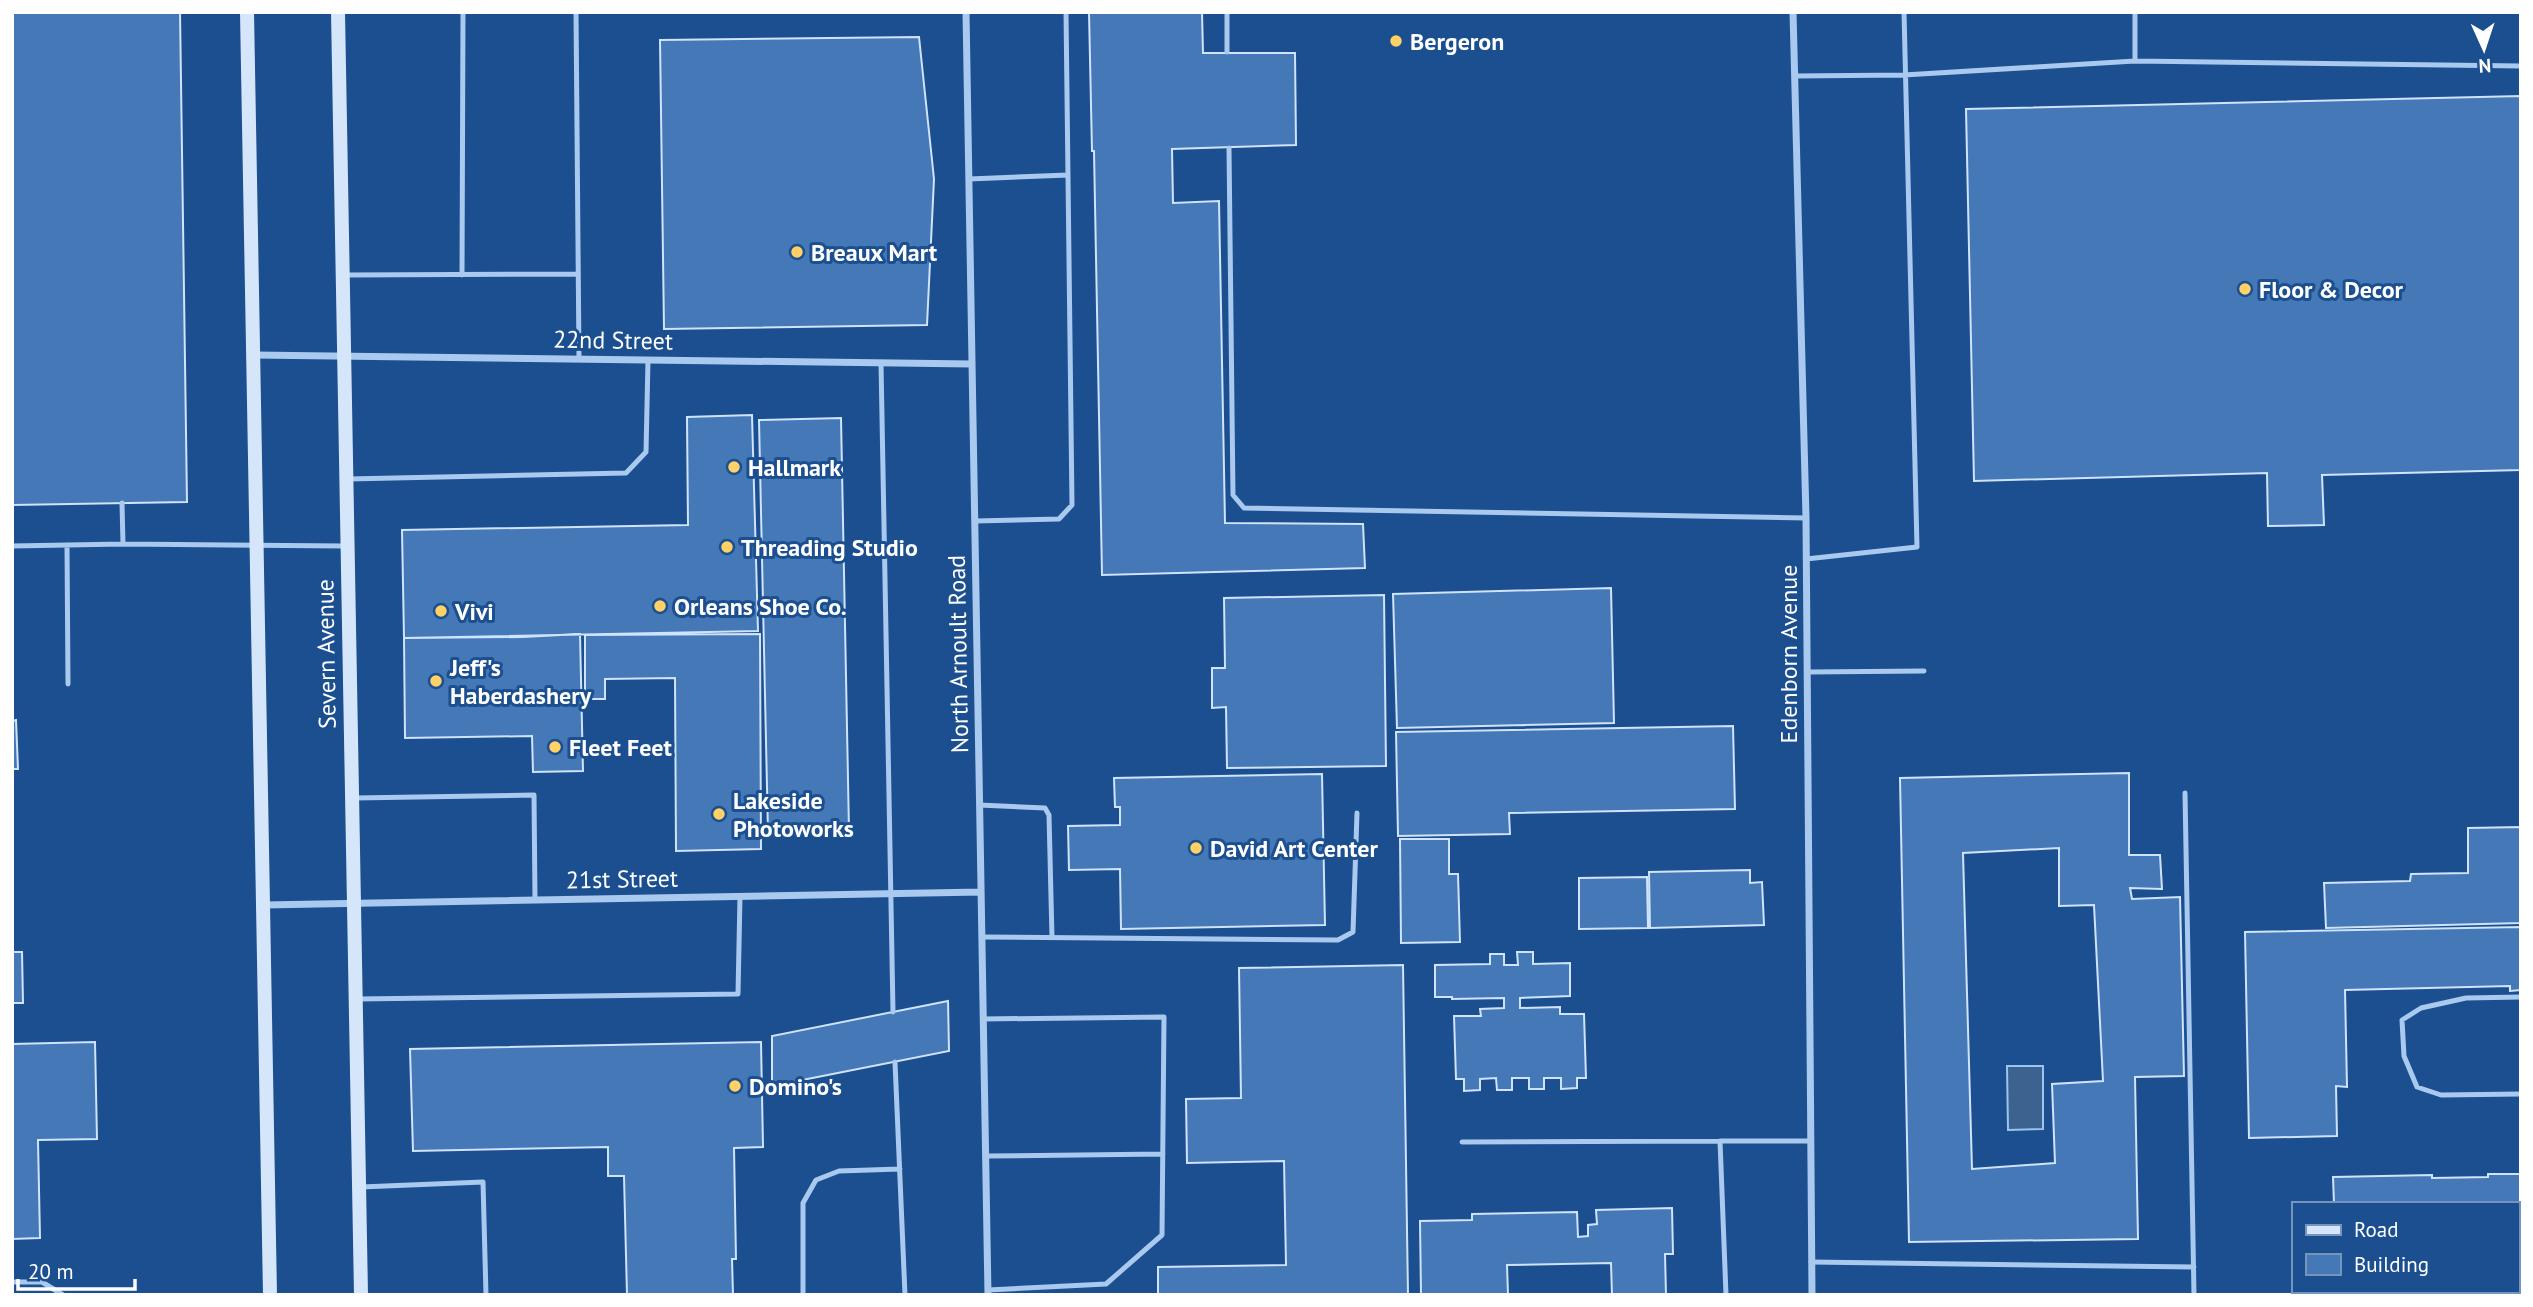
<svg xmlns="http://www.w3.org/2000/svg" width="2533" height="1307" font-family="'PT Sans',sans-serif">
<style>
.water{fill:#3c6290;stroke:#9cc4f0;stroke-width:2}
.building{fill:#4478b7;stroke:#cfe3fa;stroke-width:2;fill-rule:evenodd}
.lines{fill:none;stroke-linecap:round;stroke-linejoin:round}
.lane{stroke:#a9c9ee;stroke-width:5}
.street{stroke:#a9c9ee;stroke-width:7}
.secondary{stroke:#d6e6fa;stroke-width:14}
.poi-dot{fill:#ffd166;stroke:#1b4f8f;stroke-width:2.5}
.labels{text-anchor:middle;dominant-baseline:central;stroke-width:6;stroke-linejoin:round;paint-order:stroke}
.poi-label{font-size:24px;font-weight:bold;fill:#fff;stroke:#1b4f8f;text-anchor:start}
.street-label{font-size:24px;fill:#fff;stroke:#1b4f8f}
</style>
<rect width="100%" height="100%" fill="#1b4f8f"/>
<path class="water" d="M2007,1066H2043V1129L2008,1130Z"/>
<path class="building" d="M12,12H180L187,502L12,505Z
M1089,12H1202L1203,53H1295L1296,145L1172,149L1173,203L1219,201L1225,523L1363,524L1365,568L1102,575L1094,151H1092Z
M919,37L934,179L927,325L664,329L660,40Z
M2521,96V470L2322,475L2324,525L2268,526L2267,473L1974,481L1966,109Z
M752,415L758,631L404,638L402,530L688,525L687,417Z
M841,418L849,831L768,833L759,420Z
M1611,588L1614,723L1397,728L1393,594Z
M1384,595L1386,766L1227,768L1226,707L1212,708V668H1225L1224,598Z
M580,634L583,771L533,772L532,736L405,738L404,638L523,637Z
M760,634L761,849L676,851L675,678L605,679V699H585V635Z
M16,720L18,769H12V721Z
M1733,726L1735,809L1509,813L1510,834L1398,836L1396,732Z
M2129,773V855H2160L2162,889L2130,888L2132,899L2180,897L2184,1076L2135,1077L2138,1239L1909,1242L1900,778ZM2059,848V906L2094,905L2103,1081L2052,1084L2055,1163L1972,1169L1963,853Z
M1322,774L1325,925L1121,929L1120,869L1069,870L1068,826L1120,825V807H1115L1114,778Z
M2521,827V923L2326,928L2324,883L2410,881L2411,874L2468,873V828Z
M1400,839H1449V874H1458L1460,942L1401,943Z
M1750,870V883L1762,882L1764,925L1650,928L1649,872Z
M1647,877L1648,928L1579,929V878Z
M2521,927V990L2510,991V986L2345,990L2347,1087L2336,1086L2337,1136L2249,1138L2245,932Z
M12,952H22L23,1003H12Z
M1517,952H1533V964L1570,963V996L1520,998V1008L1560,1007V1014H1584L1586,1078H1577V1088L1561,1089V1078H1544V1089H1529V1078H1512V1090H1497L1496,1078L1480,1079V1090L1464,1091V1079H1456L1454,1016H1481L1480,1009L1504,1008V998L1452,999V997H1435V965L1490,964V954H1504V965H1518Z
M1403,965L1408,1295H1158V1267L1286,1265L1284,1161L1187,1163L1186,1099L1241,1098L1239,968Z
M948,1001L949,1051L772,1086V1036Z
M95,1042L97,1139L38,1140L40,1238L12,1239V1044Z
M761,1042L763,1147L734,1148L736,1259H732L733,1295H627L624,1176H608V1147L413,1151L410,1049Z
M2488,1174H2521V1295H2335V1291H2517V1204H2334L2333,1177L2432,1175V1178L2488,1177Z
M1672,1208L1673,1254H1665L1666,1295H1612L1611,1263L1507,1265L1508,1295H1421L1420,1221L1472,1220V1214L1577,1212L1578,1237L1588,1236V1225L1597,1224L1596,1210Z"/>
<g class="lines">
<path class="lane" d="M576,12L579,359
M1227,12V52
M2135,12V61
M1795,76L1904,75L2135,61L2521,66
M1229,148L1233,495L1244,508L1806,518
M969,179L1068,175
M346,275L578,274
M462,275L463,12
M881,363L893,1012
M348,479L626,473L646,452L648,360
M122,503L123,544
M975,521L1059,519L1072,505L1066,12
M67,545L68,684
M12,546L123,544L345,546
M1806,559L1917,547L1904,12
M1807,672L1924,671
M2185,793L2194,1295
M355,798L534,795L535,900
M979,805L1045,808L1049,815L1052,938
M982,937L1338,940L1353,932L1357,813
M2521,997L2466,998L2421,1008L2402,1020L2404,1056L2417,1087L2441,1095L2521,1094
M358,999L738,994L740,896
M983,1019L1164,1017L1162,1235L1106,1284L988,1290
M895,1062L905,1295
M1462,1142L1720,1141
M986,1156L1163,1154
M361,1187L483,1182L486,1295
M1811,1262L2194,1267
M12,1282H42L63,1295
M803,1295V1203L816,1180L839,1171L900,1169
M1726,1295L1720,1141H1810"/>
<path class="street" d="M966,12L988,1295
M1793,12L1806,518L1812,1295
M254,355L972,364
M264,905L981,892"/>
<path class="secondary" d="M247,12L270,1295
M338,12L361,1295"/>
</g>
<g class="poi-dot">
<circle cx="1396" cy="41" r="7"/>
<circle cx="797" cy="252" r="7"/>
<circle cx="2245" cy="289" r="7"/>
<circle cx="734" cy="467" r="7"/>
<circle cx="727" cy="547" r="7"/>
<circle cx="660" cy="606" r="7"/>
<circle cx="441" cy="611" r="7"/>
<circle cx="436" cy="681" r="7"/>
<circle cx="555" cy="747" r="7"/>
<circle cx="719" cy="814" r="7"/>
<circle cx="1196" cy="848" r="7"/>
<circle cx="735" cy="1086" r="7"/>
</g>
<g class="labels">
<g class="poi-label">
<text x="1410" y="41">Bergeron</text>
<text x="811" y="252">Breaux Mart</text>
<text x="2259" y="289">Floor &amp; Decor</text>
<text x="748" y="467">Hallmark</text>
<text x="741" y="547">Threading Studio</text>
<text x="674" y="606">Orleans Shoe Co.</text>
<text x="455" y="611">Vivi</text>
<text x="450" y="667">Jeff's<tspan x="450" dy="28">Haberdashery</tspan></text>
<text x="569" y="747">Fleet Feet</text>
<text x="733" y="800">Lakeside<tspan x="733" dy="28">Photoworks</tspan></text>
<text x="1210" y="848">David Art Center</text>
<text x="749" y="1086">Domino's</text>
</g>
<g class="street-label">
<text transform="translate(613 340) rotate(1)">22nd Street</text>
<text transform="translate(326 654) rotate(-91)">Severn Avenue</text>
<text transform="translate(958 654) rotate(-91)">North Arnoult Road</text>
<text transform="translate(1788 654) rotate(-90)">Edenborn Avenue</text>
<text transform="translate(622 879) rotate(-1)">21st Street</text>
</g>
</g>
<rect width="2533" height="1307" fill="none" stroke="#ffffff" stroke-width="28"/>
<rect x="2292" y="1202" width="228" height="91" fill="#1b4f8f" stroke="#7695bc" stroke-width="2"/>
<rect x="2306" y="1225" width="35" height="10" fill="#d6e6fa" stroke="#7695bc" stroke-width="2"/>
<text x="2354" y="1237" font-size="21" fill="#ffffff">Road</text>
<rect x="2306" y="1254" width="35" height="21" fill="#4478b7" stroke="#7695bc" stroke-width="2"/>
<text x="2354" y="1272" font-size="21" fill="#ffffff">Building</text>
<g transform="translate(2484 49) rotate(177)" stroke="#1b4f8f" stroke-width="5" paint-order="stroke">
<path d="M0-5L12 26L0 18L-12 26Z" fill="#ffffff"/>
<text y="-10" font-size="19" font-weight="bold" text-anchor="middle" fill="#ffffff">N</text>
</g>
<path d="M18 1279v10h117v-10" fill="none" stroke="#ffffff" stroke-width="3.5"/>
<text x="28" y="1279" font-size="21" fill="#ffffff" stroke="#1b4f8f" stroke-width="5" paint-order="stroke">20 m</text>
</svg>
